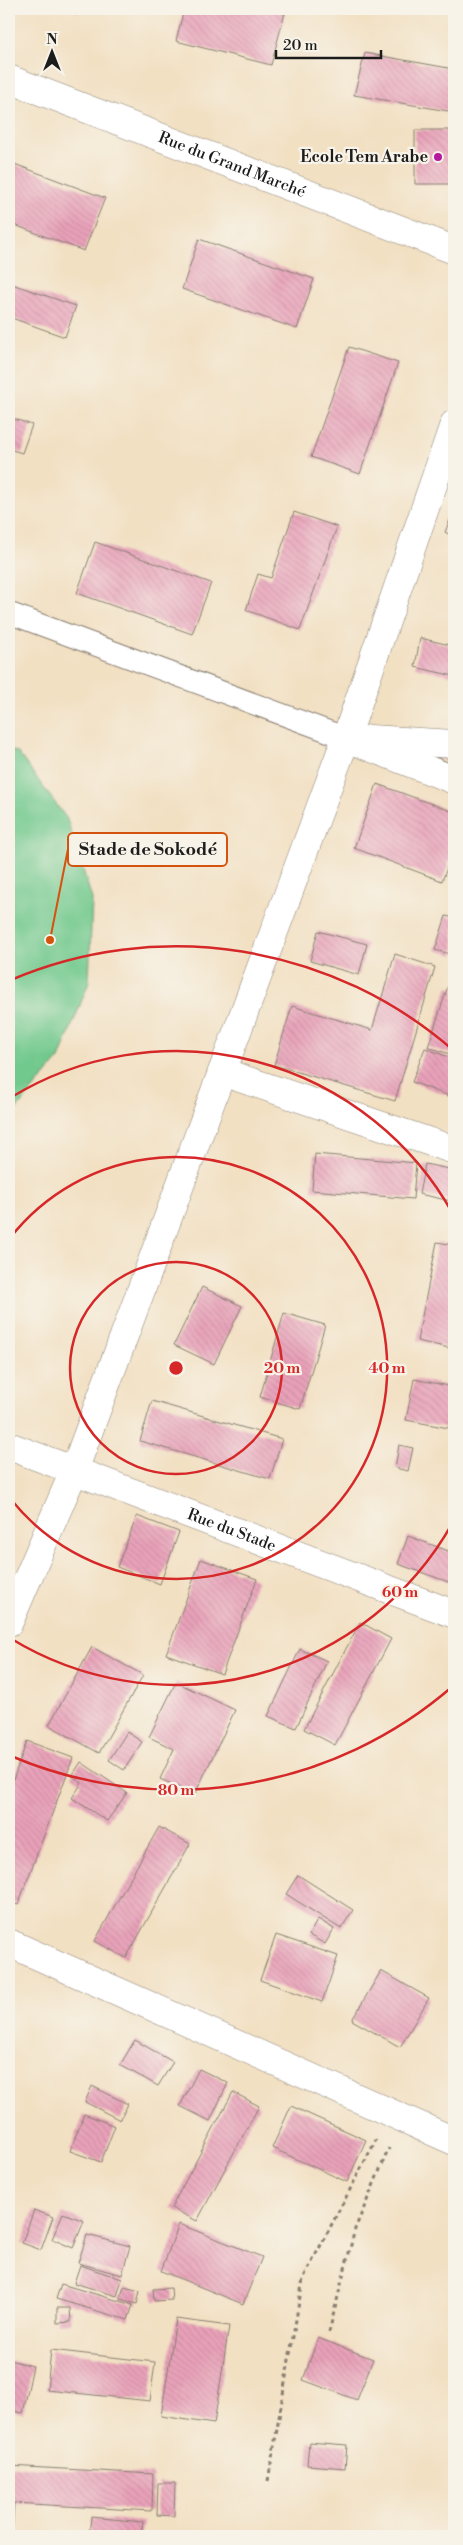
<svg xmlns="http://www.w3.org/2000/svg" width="463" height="2545" font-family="'Libre Bodoni',serif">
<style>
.pitch{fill:#72c98e;stroke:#477255}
.building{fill:url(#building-back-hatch)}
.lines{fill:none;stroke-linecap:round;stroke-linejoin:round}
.service-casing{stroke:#877e70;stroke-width:23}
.minor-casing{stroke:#877e70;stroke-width:29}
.path{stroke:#877e70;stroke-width:3;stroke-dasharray:4 4;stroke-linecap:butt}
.service{stroke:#fff;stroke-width:21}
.minor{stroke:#fff;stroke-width:28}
.ring{fill:none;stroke:#d62828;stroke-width:2.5}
.poi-dot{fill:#b5179e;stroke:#f7f3e8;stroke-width:2}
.labels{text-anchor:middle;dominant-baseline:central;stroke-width:4.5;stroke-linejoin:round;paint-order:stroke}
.poi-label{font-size:16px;font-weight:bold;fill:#1c1c1c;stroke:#f7f3e8;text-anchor:end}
.street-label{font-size:16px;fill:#1c1c1c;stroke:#f7f3e8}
.centre{fill:#d62828;stroke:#f7f3e8;stroke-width:2.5}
.ring-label{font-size:15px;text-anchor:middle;font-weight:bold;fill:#d62828;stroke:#f7f3e8;stroke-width:4.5;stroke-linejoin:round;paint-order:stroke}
.leader{fill:none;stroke:#d4530e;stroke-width:2}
.callout-dot{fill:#d4530e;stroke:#f7f3e8;stroke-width:2}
.callout{fill:#f7f3e8;stroke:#d4530e;stroke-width:2}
.callout-label{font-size:18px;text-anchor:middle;font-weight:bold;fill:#1c1c1c}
</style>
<defs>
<pattern id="building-back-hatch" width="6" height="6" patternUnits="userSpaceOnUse" patternTransform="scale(1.25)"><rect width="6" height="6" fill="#e9a2ba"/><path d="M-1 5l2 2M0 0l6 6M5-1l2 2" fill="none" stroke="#c78b9f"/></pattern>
</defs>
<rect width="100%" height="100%" fill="#f7f3e8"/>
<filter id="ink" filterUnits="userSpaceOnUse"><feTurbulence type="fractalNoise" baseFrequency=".02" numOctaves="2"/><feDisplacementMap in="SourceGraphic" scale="10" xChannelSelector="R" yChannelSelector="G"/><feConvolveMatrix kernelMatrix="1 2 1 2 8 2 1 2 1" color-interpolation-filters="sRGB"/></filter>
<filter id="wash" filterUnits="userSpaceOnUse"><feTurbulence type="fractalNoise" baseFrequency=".0096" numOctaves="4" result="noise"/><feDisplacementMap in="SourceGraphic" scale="20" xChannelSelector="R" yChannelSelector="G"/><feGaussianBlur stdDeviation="1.12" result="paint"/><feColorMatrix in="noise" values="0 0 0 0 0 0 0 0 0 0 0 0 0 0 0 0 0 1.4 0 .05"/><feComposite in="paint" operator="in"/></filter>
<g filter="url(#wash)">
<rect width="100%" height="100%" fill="#f2e0c3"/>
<path class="pitch" d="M9,749L18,753L67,819L92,899L89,982L59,1059L9,1118Z"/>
<g id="blocks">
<path class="building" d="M67,9H78V12Z
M184,9H286L271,65L176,41Z
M365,53L454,69V112L354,95Z
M415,130H454V184H415Z
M9,162L105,198L84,251L9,223Z
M199,239L314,279L297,329L182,289Z
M9,283L76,306L65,337L9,317Z
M349,347L398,363L360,474L311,457Z
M9,417L32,425L22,453L9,449Z
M454,510V537L445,532Z
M294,512L337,527L300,630L246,610L258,574L271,578Z
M95,542L211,583L192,634L77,593Z
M420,638L454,646V676L415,667Z
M432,755H454V765Z
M377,784L454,812V850L442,881L354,848Z
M446,916L454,918V955L435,950Z
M318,931L367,944L359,975L310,961Z
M395,954L435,967L395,1101L274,1065L292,1006L372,1030Z
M448,986L454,988L453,1055L428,1047Z
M425,1048L454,1059V1098L412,1082Z
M315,1154L416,1163L413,1199L312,1190Z
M425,1164L454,1170L451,1201L419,1194Z
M437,1242L454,1245V1349L417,1341Z
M202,1287L242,1306L214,1364L174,1345Z
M284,1313L325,1325L300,1409L260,1397Z
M414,1379L454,1387V1429L406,1420Z
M152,1401L282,1439L270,1479L140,1441Z
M399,1445L413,1448L408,1471L395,1468Z
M137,1516L179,1532L160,1584L117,1567Z
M408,1536L454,1553V1584L398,1564Z
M201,1559L257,1579L222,1674L166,1654Z
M360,1622L391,1639L335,1745L304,1729Z
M92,1647L143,1675L99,1753L49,1725Z
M300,1649L327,1661L296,1728L268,1716Z
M176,1682L235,1710L195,1794L160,1779L174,1749L149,1737Z
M127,1732L142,1742L124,1770L109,1760Z
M27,1741L73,1758L18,1905L9,1902V1791Z
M81,1762L127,1793L107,1821L72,1798L82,1783L72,1776Z
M159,1827L190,1844L126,1958L95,1941Z
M298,1875L353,1910L341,1929L286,1894Z
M318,1919L334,1929L325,1944L309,1935Z
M276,1935L338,1956L322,2002L260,1980Z
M381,1971L429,1998L400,2047L352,2020Z
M135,2040L173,2062L158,2086L120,2065Z
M199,2069L228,2083L210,2121L180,2106Z
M92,2086L128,2104L120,2120L85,2102Z
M233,2092L259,2106L197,2221L171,2208Z
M291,2106L366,2140L347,2182L272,2148Z
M84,2114L115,2126L101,2162L70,2151Z
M34,2210L53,2217L41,2250L22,2243Z
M63,2213L84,2221L73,2248L52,2239Z
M179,2224L262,2257L243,2304L161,2271Z
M87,2235L130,2246L122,2275L78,2263Z
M80,2265L122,2279L117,2296L74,2283Z
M61,2284L133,2305L128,2320L56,2299Z
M124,2287L140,2291L137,2304L120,2299Z
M171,2288L172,2300L154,2301L153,2289Z
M57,2308H70L71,2322L57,2323Z
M176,2319L229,2326L214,2424L161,2416Z
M318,2338L373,2359L357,2400L303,2380Z
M51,2350L155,2362L150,2401L47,2390Z
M9,2360L33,2366L23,2413L9,2410Z
M309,2442L347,2445L345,2468L307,2465Z
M9,2466L153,2474L152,2511L14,2503L12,2536H9Z
M158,2483H175L174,2516L157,2515Z
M91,2517L143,2522L141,2536H89Z"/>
</g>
</g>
<g filter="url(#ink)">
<use href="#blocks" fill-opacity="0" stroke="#877e70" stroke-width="1"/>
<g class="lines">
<g class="service-casing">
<path id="service" d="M9,613L346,738"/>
</g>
<g class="minor-casing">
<g id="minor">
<path id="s1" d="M9,79L454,250"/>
<path d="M346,738L454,780"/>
<path d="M370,739L454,744"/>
<path d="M222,1072L454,1150"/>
<path id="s2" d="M9,1446L454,1614"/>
<path d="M9,1622L74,1471L346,738L454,424"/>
<path d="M9,1943L454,2141"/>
</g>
</g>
<path class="path" d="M329,2332L355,2229L389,2148
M268,2481L303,2279L376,2140"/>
<use href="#service" class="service"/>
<use href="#minor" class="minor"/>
</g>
</g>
<g class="ring">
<circle cx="176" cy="1368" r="106"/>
<path d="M10 1238A211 211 0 1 1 10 1498"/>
<path d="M453 1522A317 317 0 0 1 10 1638M10 1098A317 317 0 0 1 453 1214"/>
<path d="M453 1686A422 422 0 0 1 11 1756M11 980A422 422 0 0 1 453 1050"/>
</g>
<circle class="poi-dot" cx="438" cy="157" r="5"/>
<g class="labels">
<g class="poi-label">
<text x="428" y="157">Ecole Tem Arabe</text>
</g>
<g class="street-label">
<text stroke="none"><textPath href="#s1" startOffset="239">Rue du Grand Marché</textPath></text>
<text stroke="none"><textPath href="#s2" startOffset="238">Rue du Stade</textPath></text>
</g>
</g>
<circle cx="176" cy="1368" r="8" class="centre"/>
<g class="ring-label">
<text x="282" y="1373">20 m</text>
<text x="387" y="1373">40 m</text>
<text x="400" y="1597">60 m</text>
<text x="176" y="1795">80 m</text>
</g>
<path class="leader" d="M50 940L68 849"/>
<circle class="callout-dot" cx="50" cy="940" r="5"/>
<rect class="callout" x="68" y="833" width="159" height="33" rx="5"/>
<g class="callout-label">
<text x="148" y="855">Stade de Sokodé</text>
</g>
<rect width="463" height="2545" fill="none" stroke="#f7f3e8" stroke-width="30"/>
<g transform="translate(52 52)" stroke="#f7f3e8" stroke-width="4" paint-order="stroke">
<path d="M0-4L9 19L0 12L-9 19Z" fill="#1c1c1c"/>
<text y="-8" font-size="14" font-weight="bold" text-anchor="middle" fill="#1c1c1c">N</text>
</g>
<path d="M276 50v8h105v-8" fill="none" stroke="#1c1c1c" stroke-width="2.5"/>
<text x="283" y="50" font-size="15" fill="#1c1c1c" stroke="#f7f3e8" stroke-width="4" paint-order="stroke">20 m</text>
</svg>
